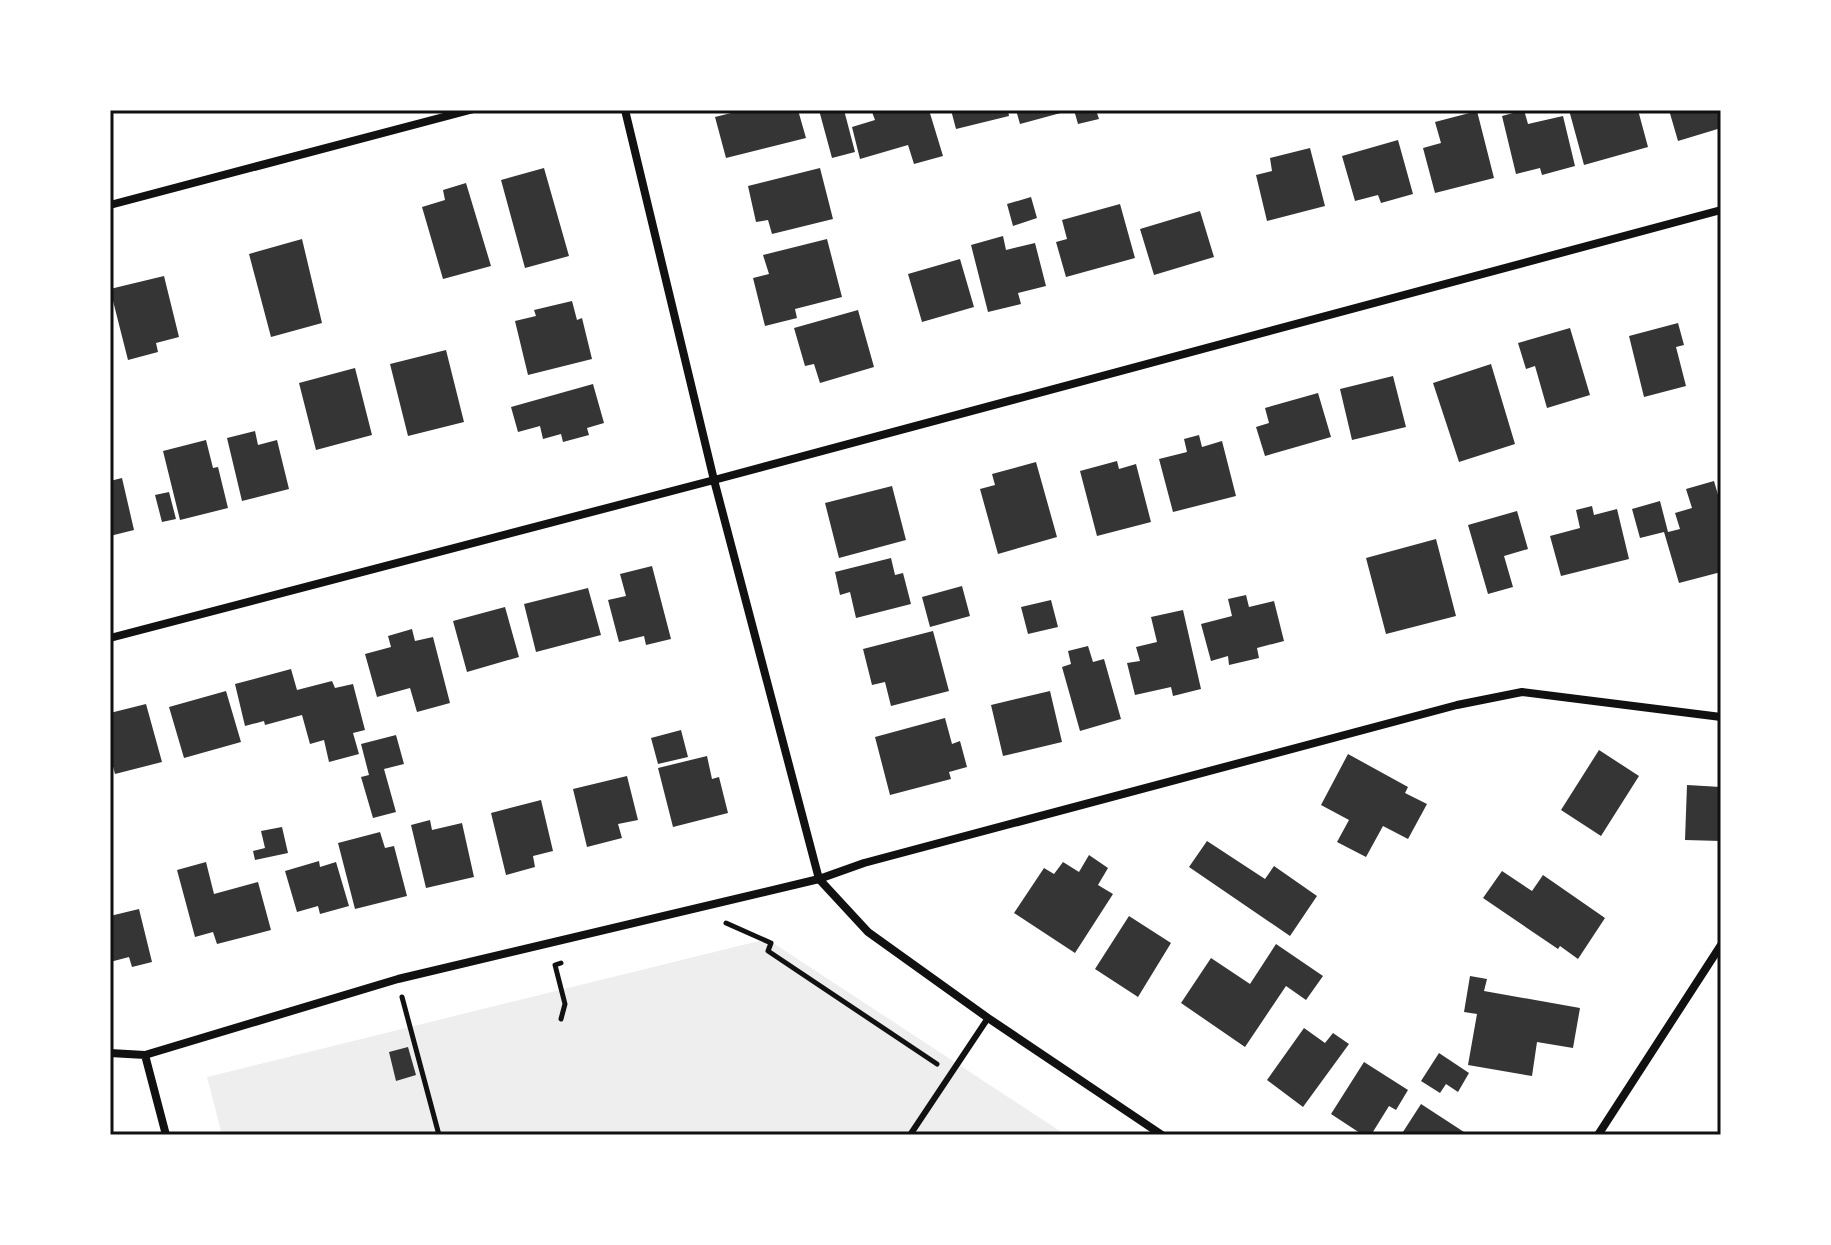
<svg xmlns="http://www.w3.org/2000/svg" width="1831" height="1245" font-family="'Playfair Display',serif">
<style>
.green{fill:#eee}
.building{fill:#353535}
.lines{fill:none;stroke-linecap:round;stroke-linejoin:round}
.path{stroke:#111;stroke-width:5}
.service{stroke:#111;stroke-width:6}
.minor{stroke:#111;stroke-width:8}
.neatline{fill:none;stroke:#111;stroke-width:3}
</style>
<rect width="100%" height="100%" fill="#fff"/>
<path class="green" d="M767,939L1066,1135H222L207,1077Z"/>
<path class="building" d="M743,110H798L806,138L726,158L715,117Z
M819,110H844L855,152L832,158Z
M878,110H929L943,156L914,164L908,145L860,159L852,127L875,120L872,112Z
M951,110H1008L1009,116L956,129Z
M1016,110H1068V111L1020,124Z
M1074,110H1096L1099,119L1078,124Z
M1524,110L1528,124L1563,116L1575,166L1542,175L1540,168L1516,174L1502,116Z
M1569,110H1638L1648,147L1584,165Z
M1669,110H1720L1721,128L1678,141Z
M1477,111L1494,178L1435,193L1423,148L1441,143L1435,122Z
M1398,140L1413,194L1381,203L1378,195L1355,201L1342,156Z
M1310,148L1325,206L1267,221L1256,175L1272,171L1270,158Z
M544,168L569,256L525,268L501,180Z
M820,168L833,219L772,234L768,220L756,222L748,186Z
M466,183L491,266L443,279L422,207L445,200L443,190Z
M1031,197L1037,218L1013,226L1007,204Z
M1120,204L1135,258L1066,277L1056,242L1067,239L1062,220Z
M1200,211L1214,257L1154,275L1140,229Z
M1003,236L1006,250L1035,243L1046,286L1018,293L1021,304L988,312L971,245Z
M302,239L322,323L271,337L249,254Z
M827,239L842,297L795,309L797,318L765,326L753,278L769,274L763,255Z
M960,259L974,307L922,322L908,274Z
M164,276L179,337L156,343L158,352L128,360L110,289Z
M572,301L577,320L582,318L592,359L528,375L515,321L536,316L534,310Z
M858,310L874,367L820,383L814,364L805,366L794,328Z
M1678,323L1684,345L1676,347L1686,386L1644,397L1629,336Z
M1570,328L1590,395L1547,408L1535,366L1526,369L1518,343Z
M446,350L464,422L408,436L390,364Z
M1491,364L1515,444L1459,462L1433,383Z
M355,368L372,435L316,450L299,383Z
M1393,376L1406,427L1352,440L1340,389Z
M593,384L604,423L587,428L589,435L563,442L561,434L543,439L540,426L518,432L511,407Z
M1318,393L1331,437L1265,456L1256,427L1269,423L1265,408Z
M255,431L258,445L277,440L289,489L242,501L227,438Z
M1199,435L1202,447L1222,441L1236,496L1173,512L1159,459L1187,452L1184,439Z
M206,440L213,468L218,467L228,508L180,520L163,451Z
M1117,461L1119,469L1136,464L1151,522L1097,536L1080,471Z
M1036,462L1057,537L998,554L980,489L995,485L992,474Z
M122,478L134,530L110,536V481Z
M1714,481L1721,505V513L1719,514L1721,572L1679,583L1664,532L1640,538L1632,509L1660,501L1668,532L1680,529L1675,513L1692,508L1686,489Z
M892,486L906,540L839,558L825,503Z
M169,492L176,519L162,522L155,495Z
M1592,506L1594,515L1617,509L1629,559L1561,576L1550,536L1580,528L1576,510Z
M1517,511L1528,549L1504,556L1513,587L1488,594L1468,525Z
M1436,539L1456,616L1386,634L1366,558Z
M891,558L895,575L903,573L911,604L856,618L850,592L840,595L835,572Z
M652,566L671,639L646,645L644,636L619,642L608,600L626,596L620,574Z
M962,586L970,616L930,627L922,597Z
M588,588L601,635L536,652L524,604Z
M1246,595L1249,607L1274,601L1284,641L1257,648L1259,658L1229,665L1228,656L1211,661L1201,624L1232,616L1228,599Z
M1051,600L1058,627L1028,634L1021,607Z
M505,607L519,657L467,672L453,621Z
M1183,610L1201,689L1173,696L1171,687L1135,695L1127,663L1140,661L1136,647L1157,642L1151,617Z
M412,629L415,641L433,637L450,703L417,712L410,688L377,697L365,654L391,647L388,636Z
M933,631L949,691L891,706L885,682L872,685L863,649Z
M1088,646L1093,662L1104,659L1121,719L1080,731L1062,667L1071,664L1068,651Z
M291,669L297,690L332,681L335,688L353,684L365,730L353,733L359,754L329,762L324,740L310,744L302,715L265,725L264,721L245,726L235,684Z
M226,691L241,742L184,758L169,707Z
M1050,691L1062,742L1003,756L991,705Z
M146,704L162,762L115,774L110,755V713Z
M945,718L952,744L960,741L967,767L949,772L951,779L890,795L875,737Z
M681,730L688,757L658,764L651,738Z
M396,735L404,764L384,769L396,812L373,818L361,777L369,775L361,744Z
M1599,750L1639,776L1601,836L1561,810Z
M1348,754L1408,787L1405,793L1427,804L1408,839L1383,826L1366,857L1337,842L1349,820L1321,805Z
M707,756L712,779L719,777L728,813L673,827L658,768Z
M627,776L638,820L618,824L622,838L587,847L573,789Z
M1687,785L1721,787V841L1685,840Z
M541,800L553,851L533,856L535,867L506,875L491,813Z
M430,820L432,830L462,823L474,877L426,888L411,825Z
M282,827L288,853L255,860L253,851L265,848L261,831Z
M380,832L385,848L394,846L407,896L355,909L338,843Z
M1207,841L1265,879L1274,866L1317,896L1290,936L1189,867Z
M1089,855L1108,868L1098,885L1113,894L1075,953L1014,913L1044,868L1054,874L1063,862L1079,872Z
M319,861L320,867L336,862L349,906L320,914L318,906L297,912L285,871Z
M206,862L214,894L258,882L271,930L217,944L213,932L195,937L177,870Z
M1502,871L1532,891L1543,875L1605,918L1578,959L1560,946L1558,949L1483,898Z
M139,909L152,962L132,967L129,957L110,962V916Z
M1129,916L1171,943L1138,997L1095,969Z
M1276,944L1323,976L1306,1000L1286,986L1245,1047L1181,1003L1211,958L1250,984Z
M1470,976L1487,979L1484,991L1580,1008L1573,1048L1537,1042L1532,1076L1468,1065L1477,1014L1464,1012Z
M1304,1028L1325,1043L1333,1033L1349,1044L1303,1107L1267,1080Z
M408,1047L416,1075L396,1081L389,1052Z
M1439,1053L1469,1073L1458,1092L1446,1084L1440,1093L1421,1081Z
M1364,1062L1408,1090L1396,1110L1389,1106L1371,1135H1363L1331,1114Z
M1421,1104L1464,1132L1462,1135H1401Z"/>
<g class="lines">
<path class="path" d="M726,923L771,943L768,951L937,1064
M561,963L555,965L565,1004L561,1019
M402,997L439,1135"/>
<path class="service" d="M910,1135L988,1018"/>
<path class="minor" d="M625,110L714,480L819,879L868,932L988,1018L1162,1135
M110,205L470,110
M110,638L714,480L1721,210
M110,1053L145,1055L398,979L819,879L864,863L1457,705L1522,692L1721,717
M145,1055L166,1135
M1598,1135L1721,945"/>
</g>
<rect width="1831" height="1245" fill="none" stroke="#ffffff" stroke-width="224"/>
<rect x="112" y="112" width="1607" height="1021" class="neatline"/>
</svg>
